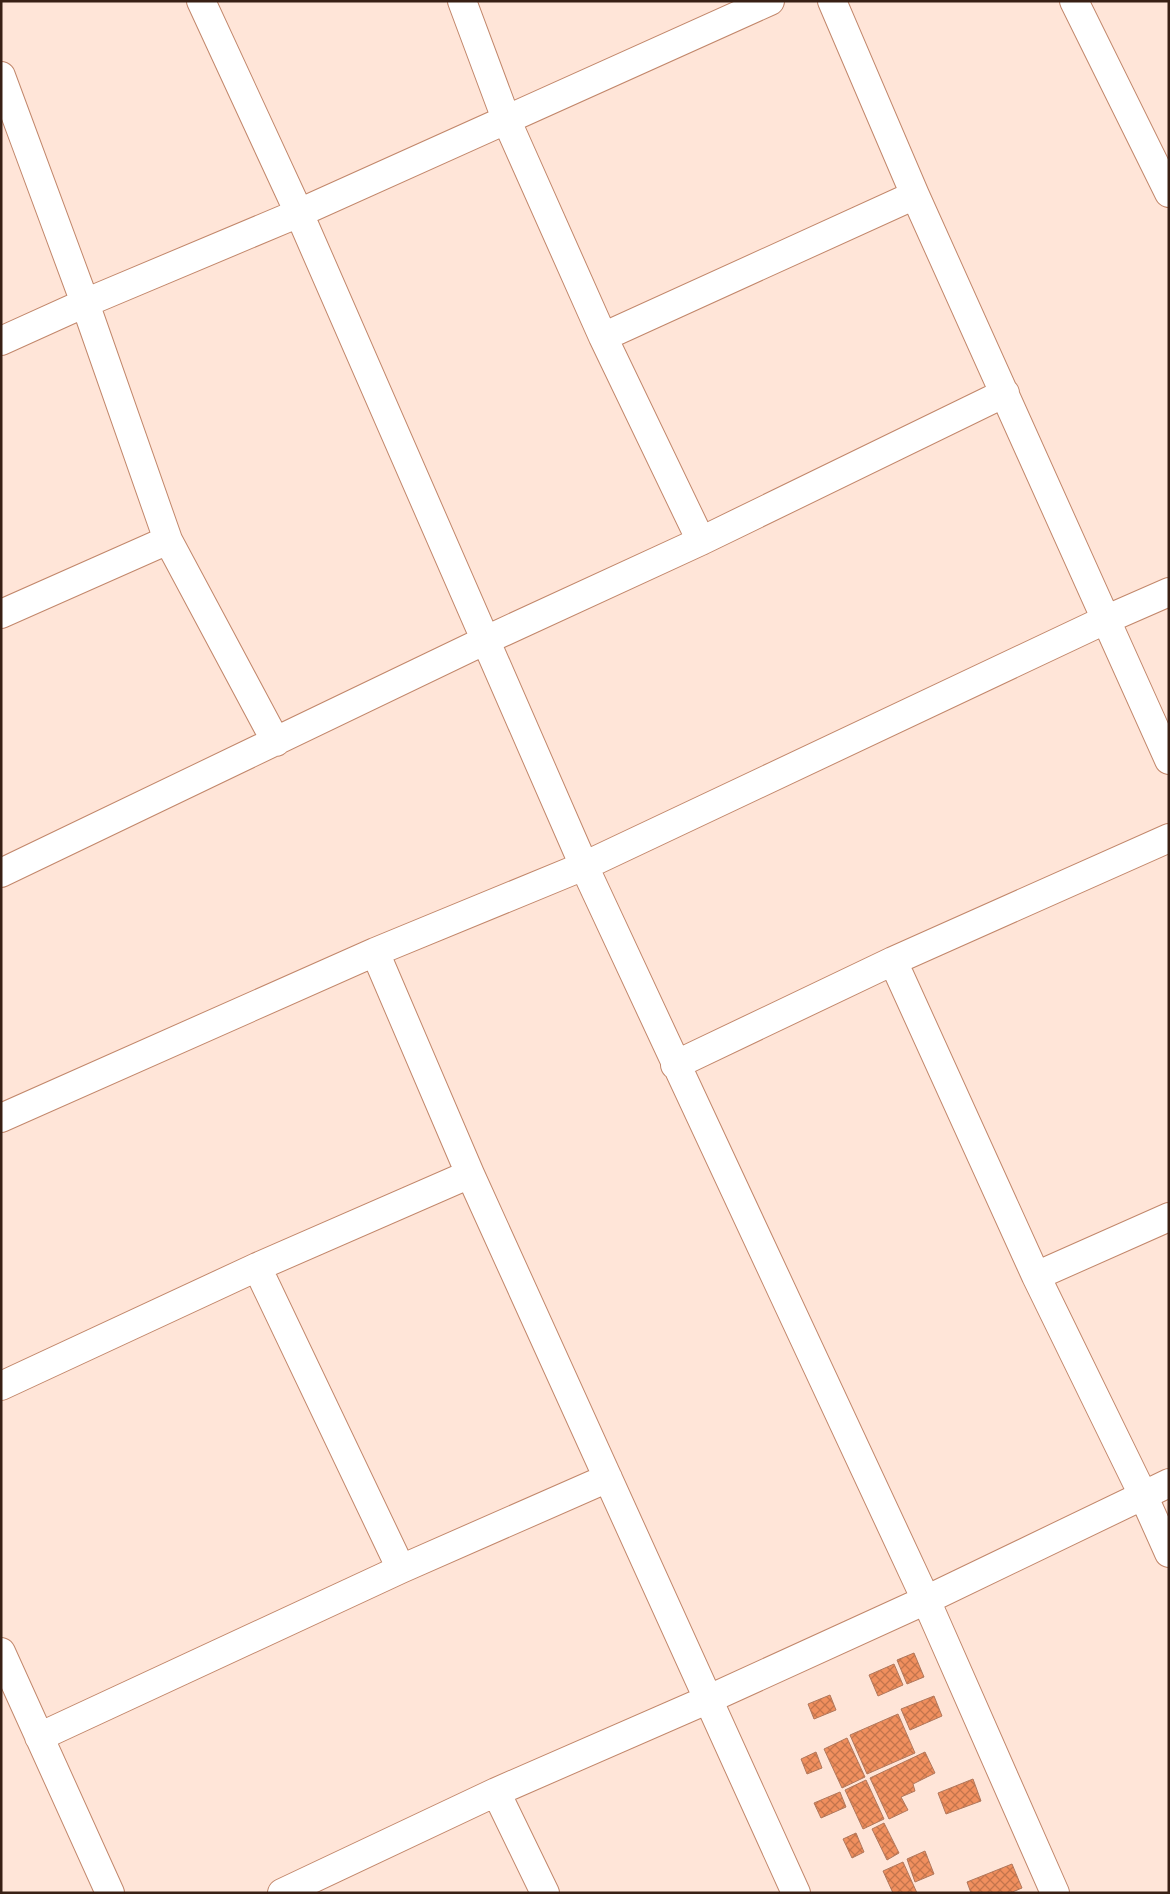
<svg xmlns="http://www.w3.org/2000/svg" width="1170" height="1894" font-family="'Playfair Display',serif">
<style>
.building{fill:url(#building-cross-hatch);stroke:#b1775b}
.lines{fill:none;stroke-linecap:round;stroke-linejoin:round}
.minor-casing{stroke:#c2876b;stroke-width:30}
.minor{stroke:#fff;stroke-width:28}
</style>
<defs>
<pattern id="building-cross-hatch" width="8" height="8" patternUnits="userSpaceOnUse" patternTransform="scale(1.25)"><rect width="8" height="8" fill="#f08f5e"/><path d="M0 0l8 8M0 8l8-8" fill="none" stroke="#c3744c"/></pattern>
</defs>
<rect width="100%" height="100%" fill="#ffe5d8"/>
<path class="building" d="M914,1653L924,1677L907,1684L897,1660Z
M894,1664L903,1685L878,1696L869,1675Z
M830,1695L836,1710L814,1719L808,1704Z
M934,1696L942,1716L910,1730L901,1709Z
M898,1714L915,1753L867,1774L850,1735Z
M847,1738L865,1777L842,1788L824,1749Z
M816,1752L822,1768L807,1774L801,1759Z
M925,1752L935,1773L913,1784L915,1791L901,1797L908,1810L889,1819L870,1778Z
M973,1779L981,1801L946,1814L938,1793Z
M866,1780L884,1819L863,1829L845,1790Z
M840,1792L846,1807L821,1818L814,1803Z
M884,1823L899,1853L887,1860L872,1829Z
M856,1833L864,1852L852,1858L843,1839Z
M925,1851L934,1874L915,1882L907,1859Z
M903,1862L917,1893H893L883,1871Z
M1012,1864L1022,1888L1010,1893H971L967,1882Z"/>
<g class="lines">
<g class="minor-casing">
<path id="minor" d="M201,1L299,213L584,866L926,1600L1055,1893
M462,1L506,119L603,337L701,541
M832,1L915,195L1169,760
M1074,1L1169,193
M1,76L85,303L168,540L276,742
M603,337L915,195
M1,341L85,303L299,213L770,1
M1,614L168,540
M1,873L486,640L701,541L1005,393
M375,952L470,1174L796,1893
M893,961L1036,1276L1143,1495L1169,1553
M675,1065L893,961L1169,838
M1,1118L375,952L584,866L1105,620L1169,592
M257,1267L401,1569
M1036,1276L1169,1217
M1,1386L257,1267L470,1174
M1,1652L110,1893
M39,1737L401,1569L608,1478
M496,1792L545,1893
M282,1893L496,1792L709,1699L926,1600L1169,1483"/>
</g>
<use href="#minor" class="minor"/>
</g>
<rect width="1170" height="1894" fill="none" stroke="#382015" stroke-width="5"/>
</svg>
